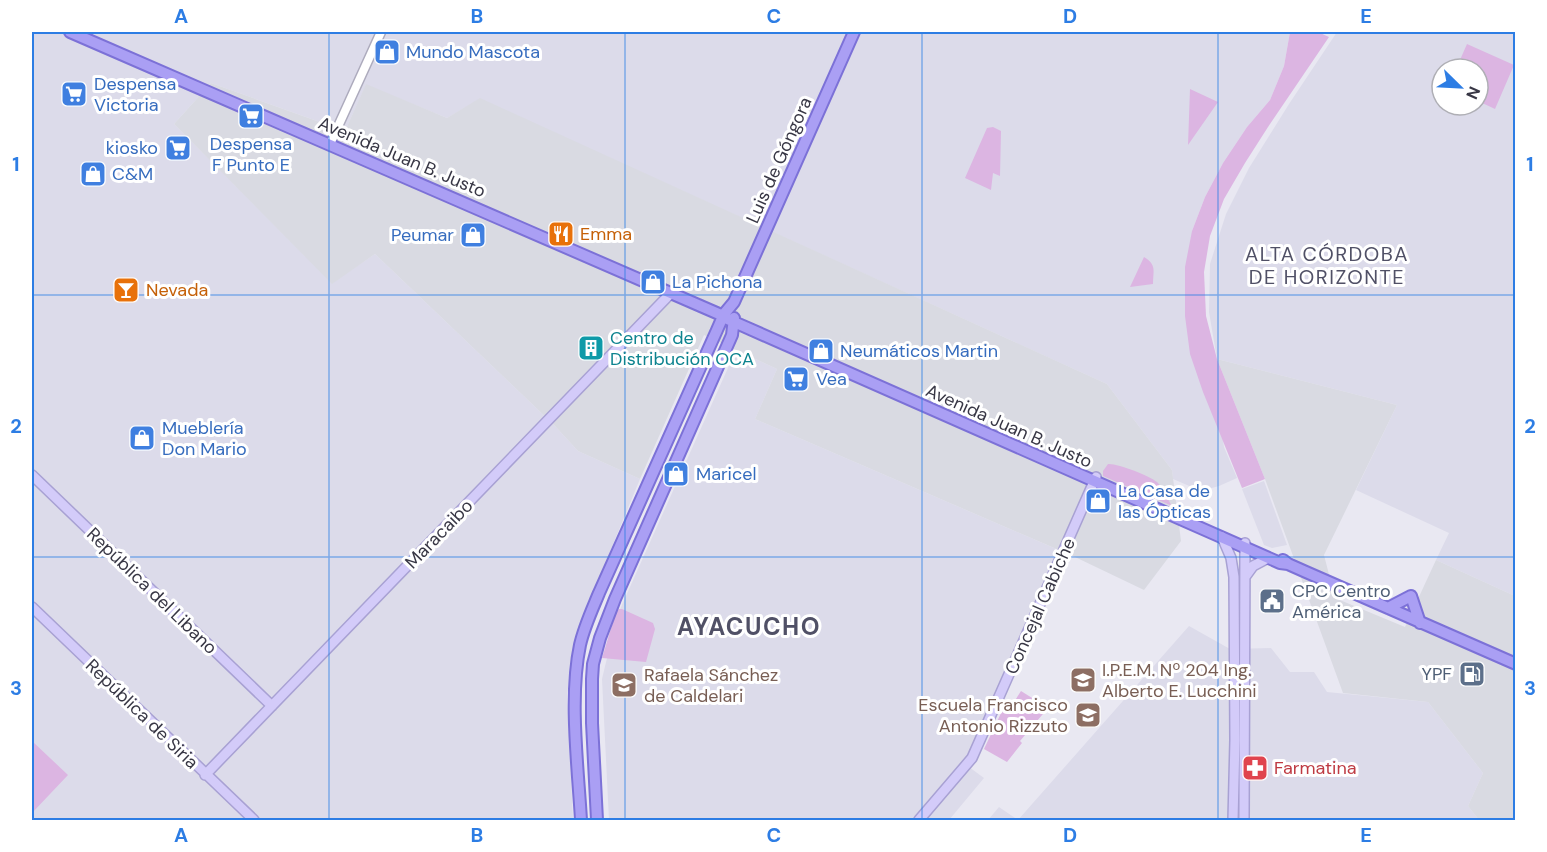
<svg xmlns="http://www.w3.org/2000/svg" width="1547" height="852" font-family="'DM Sans',sans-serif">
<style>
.residential{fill:#dcdbea;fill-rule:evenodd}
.industrial{fill:#d9dae2}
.green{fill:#dcb5e2}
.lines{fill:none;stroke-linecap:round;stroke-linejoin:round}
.tertiary-casing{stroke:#adabbd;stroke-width:11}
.secondary-casing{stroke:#a8a1d3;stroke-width:12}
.primary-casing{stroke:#7c71d7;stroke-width:14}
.tertiary{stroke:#fff;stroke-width:8}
.secondary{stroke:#d3cbf9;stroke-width:9}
.primary{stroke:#aa9ff4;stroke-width:10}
.grid{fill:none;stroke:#2d7de4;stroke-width:1.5;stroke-opacity:0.55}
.labels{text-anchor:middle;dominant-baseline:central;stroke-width:6;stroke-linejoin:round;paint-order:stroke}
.shop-label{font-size:18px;fill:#366cbe;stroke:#fff;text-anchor:start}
.street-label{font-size:18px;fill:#383745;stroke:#fff}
.food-label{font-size:18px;fill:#c56008;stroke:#fff;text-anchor:start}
.culture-label{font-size:18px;fill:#0d838f;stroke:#fff;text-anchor:start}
.service-label{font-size:18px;fill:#4e5e75;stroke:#fff;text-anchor:start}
.education-label{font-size:18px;fill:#785e54;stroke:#fff;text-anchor:start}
.health-label{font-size:18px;fill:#be3a42;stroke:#fff;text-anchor:start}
.neighbourhood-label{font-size:20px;letter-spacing:1.5px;fill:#505066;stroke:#fff}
.district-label{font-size:24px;font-weight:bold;letter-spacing:1.5px;fill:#505066;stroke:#fff}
.neatline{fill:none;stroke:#2d7de4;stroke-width:2}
.grid-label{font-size:20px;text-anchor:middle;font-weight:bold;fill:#2d7de4}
</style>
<rect width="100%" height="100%" fill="#e9e8f2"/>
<path class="residential" d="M32,32H1290L1284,66L1270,100L1247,127L1223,163L1205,197L1192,231L1224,447L1237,478L1219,486L1201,491L1173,479L1172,470L1107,384L480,99L447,118L366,85L345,131L211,83L174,124L332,283L375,254L554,425L578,451L640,479L580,624L567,693L573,820H32Z
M1337,32H1515V596L1436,560L1449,533L1356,490L1397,405L1217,359L1209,312L1210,264L1226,214L1249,168L1289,104ZM1442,69H1478V105H1442Z
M736,350L777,369L755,419L1061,551L965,764L984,778L949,820H609L602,679L617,616Z
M1264,481L1287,545L1272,548L1264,545L1242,489Z
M1189,626L1230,649L1271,648L1290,672H1314L1327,692L1428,702L1483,773L1468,806L1479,820H988L999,807L1018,820Z"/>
<path class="industrial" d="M211,83L345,131L366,84L447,118L480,98L1107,384L1172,470L1181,541L1144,590L1075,557L755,419L777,369L704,335L640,479L578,451L554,425L375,254L332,284L174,124Z
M1217,359L1397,405L1324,555L1335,598L1405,627L1436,560L1515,596V820H1479L1468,806L1483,773L1428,702L1343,693L1265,479Z"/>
<path class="green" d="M1290,32H1318L1329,37L1268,127L1245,163L1224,199L1210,236L1204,272L1206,316L1217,359L1265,479L1242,488L1203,392L1190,354L1185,316V267L1192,231L1205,197L1223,163L1247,127L1270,100L1284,66Z
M1467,44L1514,65L1495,109L1478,101V69H1456Z
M1190,89L1218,102L1188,145Z
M993,127L1001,131L1000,176L993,173L991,190L965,178L987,128Z
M1144,257C1157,265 1153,270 1153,284L1130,287Z
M1108,464C1117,463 1150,476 1157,482C1162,486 1168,500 1172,506L1103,476V471Z
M619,609H622L653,623L655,629L646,662L602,658L616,612Z
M1021,691L1048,708L1020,741L1022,743L1007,762L984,749L1002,711L1007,713Z
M32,741L68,775L32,813Z"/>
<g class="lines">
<g class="tertiary-casing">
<path id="tertiary" d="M330,144L381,32"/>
</g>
<g class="secondary-casing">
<path id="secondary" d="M32,475L272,706
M1222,537L1231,558L1234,577L1235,740L1233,820
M1245,577L1253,566L1268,558
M32,607L254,820
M205,775L671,293
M919,820L972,758L1096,477
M1244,820L1245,543"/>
</g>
<g class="primary-casing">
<path id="primary" d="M70,32L719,314L723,317L734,322L1280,563L1288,564
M1283,560L1288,564L1306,572L1516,664
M1388,608L1411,596L1420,623
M581,820C578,767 569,697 580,645C584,627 592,610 599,593L717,330L724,314L734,302L854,32
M597,820L592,723V679L593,664L600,638L615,599L732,335L734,318"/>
</g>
<use href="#tertiary" class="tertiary"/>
<use href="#secondary" class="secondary"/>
<use href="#primary" class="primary"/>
</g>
<path class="grid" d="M329,32V820M625,32V820M922,32V820M1218,32V820M32,295H1516M32,557H1516"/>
<defs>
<g id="shop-square" transform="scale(1.35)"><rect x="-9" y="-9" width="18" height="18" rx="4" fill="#3f7fe0" stroke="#fff"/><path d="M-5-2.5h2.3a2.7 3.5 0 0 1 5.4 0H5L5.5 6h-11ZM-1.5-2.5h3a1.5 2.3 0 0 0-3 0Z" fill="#fff"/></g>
<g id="supermarket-square" transform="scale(1.35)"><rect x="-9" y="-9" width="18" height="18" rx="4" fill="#3f7fe0" stroke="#fff"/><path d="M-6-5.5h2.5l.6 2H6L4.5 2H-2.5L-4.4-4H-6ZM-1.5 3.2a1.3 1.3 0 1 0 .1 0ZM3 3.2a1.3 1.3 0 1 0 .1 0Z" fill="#fff"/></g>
<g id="restaurant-square" transform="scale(1.35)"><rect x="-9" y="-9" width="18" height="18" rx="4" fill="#e8710a" stroke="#fff"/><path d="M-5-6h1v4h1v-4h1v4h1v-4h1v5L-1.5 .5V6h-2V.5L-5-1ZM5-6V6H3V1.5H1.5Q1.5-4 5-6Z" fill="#fff"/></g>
<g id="bar-square" transform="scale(1.35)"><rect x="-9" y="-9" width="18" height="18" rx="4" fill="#e8710a" stroke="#fff"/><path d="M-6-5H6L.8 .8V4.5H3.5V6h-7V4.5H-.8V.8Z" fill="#fff"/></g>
<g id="building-square" transform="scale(1.35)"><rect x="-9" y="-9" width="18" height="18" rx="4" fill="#0f9aa8" stroke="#fff"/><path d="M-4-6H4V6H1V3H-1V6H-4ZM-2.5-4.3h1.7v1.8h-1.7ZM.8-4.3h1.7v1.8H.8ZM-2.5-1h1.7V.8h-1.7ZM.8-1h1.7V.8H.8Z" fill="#fff"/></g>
<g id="civic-square" transform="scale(1.35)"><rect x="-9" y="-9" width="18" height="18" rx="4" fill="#5c6f8a" stroke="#fff"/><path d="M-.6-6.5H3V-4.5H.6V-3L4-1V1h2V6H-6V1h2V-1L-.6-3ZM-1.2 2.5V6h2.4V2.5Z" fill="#fff"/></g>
<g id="fuel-square" transform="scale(1.35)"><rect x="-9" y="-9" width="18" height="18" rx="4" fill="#5c6f8a" stroke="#fff"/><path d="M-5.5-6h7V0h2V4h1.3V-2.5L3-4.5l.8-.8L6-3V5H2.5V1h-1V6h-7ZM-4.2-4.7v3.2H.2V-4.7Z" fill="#fff"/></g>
<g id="university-square" transform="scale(1.35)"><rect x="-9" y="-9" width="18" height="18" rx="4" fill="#8d6e63" stroke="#fff"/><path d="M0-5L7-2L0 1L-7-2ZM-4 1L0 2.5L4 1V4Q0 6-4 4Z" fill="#fff"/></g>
<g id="school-square" transform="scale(1.35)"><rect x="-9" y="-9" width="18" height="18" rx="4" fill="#8d6e63" stroke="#fff"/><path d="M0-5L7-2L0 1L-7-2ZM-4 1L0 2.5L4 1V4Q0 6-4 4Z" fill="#fff"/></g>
<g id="pharmacy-square" transform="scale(1.35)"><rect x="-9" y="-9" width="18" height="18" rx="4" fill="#e0444e" stroke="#fff"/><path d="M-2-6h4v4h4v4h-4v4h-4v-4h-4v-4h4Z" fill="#fff"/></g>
</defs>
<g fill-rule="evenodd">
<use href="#shop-square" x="387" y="52"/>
<use href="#supermarket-square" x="74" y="94"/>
<use href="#supermarket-square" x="251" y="116"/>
<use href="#supermarket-square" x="178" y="148"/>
<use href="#shop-square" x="93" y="174"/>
<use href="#restaurant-square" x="561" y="234"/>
<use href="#shop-square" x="473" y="235"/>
<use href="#shop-square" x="653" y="282"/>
<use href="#bar-square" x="126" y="290"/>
<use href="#building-square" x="591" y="348"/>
<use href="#shop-square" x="821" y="351"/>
<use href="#supermarket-square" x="796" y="379"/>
<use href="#shop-square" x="142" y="438"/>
<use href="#shop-square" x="676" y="474"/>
<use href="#shop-square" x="1098" y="501"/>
<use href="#civic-square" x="1272" y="601"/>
<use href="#fuel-square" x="1472" y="674"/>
<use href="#university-square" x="1083" y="680"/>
<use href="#school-square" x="624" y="685"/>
<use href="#school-square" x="1088" y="715"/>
<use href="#pharmacy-square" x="1255" y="768"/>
</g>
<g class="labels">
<g class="shop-label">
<text x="406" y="52">Mundo Mascota</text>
<text x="94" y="84">Despensa<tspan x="94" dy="21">Victoria</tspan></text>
<text x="251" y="144" text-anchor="middle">Despensa<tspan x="251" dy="21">F Punto E</tspan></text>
<text x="158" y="148" text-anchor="end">kiosko</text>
<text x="112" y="174">C&amp;M</text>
<text x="454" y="235" text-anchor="end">Peumar</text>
<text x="672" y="282">La Pichona</text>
<text x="840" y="351">Neumáticos Martin</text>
<text x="816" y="379">Vea</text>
<text x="162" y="428">Mueblería<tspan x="162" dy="21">Don Mario</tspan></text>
<text x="696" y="474">Maricel</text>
<text x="1118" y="491">La Casa de<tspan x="1118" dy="21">las Ópticas</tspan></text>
</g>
<g class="street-label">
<text transform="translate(402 157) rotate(23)">Avenida Juan B. Justo</text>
<text transform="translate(779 160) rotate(-66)">Luis de Góngora</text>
<text transform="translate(1009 426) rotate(24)">Avenida Juan B. Justo</text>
<text transform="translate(439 534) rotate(-46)">Maracaibo</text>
<text transform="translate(152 591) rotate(44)">República del Libano</text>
<text transform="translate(1040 606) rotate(-66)">Concejal Cabiche</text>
<text transform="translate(142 714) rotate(44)">República de Siria</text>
</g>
<g class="food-label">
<text x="580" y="234">Emma</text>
<text x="146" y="290">Nevada</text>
</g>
<g class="culture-label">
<text x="610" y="338">Centro de<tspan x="610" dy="21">Distribución OCA</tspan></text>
</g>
<g class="service-label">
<text x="1292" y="591">CPC Centro<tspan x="1292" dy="21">América</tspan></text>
<text x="1452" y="674" text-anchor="end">YPF</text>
</g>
<g class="education-label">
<text x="1102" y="670">I.P.E.M. Nº 204 Ing.<tspan x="1102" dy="21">Alberto E. Lucchini</tspan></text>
<text x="644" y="675">Rafaela Sánchez<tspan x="644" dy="21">de Caldelari</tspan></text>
<text x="1068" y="705" text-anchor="end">Escuela Francisco<tspan x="1068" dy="21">Antonio Rizzuto</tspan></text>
</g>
<g class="health-label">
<text x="1274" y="768">Farmatina</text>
</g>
<g class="neighbourhood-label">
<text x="1327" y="254">ALTA CÓRDOBA<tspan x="1327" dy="23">DE HORIZONTE</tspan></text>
</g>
<g class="district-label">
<text x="749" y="626">AYACUCHO</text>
</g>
</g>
<rect width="1547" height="852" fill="none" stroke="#ffffff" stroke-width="66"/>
<g transform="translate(1460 87) rotate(114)"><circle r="28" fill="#ffffff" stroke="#afafb5" stroke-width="1.5"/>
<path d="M0-4.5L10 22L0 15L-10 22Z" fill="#2d7de4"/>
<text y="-9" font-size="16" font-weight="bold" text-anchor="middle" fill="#383745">N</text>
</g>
<rect x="33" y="33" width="1481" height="786" class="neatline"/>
<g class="grid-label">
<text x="181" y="23">A</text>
<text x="477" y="23">B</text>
<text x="774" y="23">C</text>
<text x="1070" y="23">D</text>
<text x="1366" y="23">E</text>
<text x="16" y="171">1</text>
<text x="1530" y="171">1</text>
<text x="16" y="433">2</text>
<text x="1530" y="433">2</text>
<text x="16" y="695">3</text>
<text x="1530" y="695">3</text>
<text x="181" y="842">A</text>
<text x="477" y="842">B</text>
<text x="774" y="842">C</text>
<text x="1070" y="842">D</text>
<text x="1366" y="842">E</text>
</g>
</svg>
